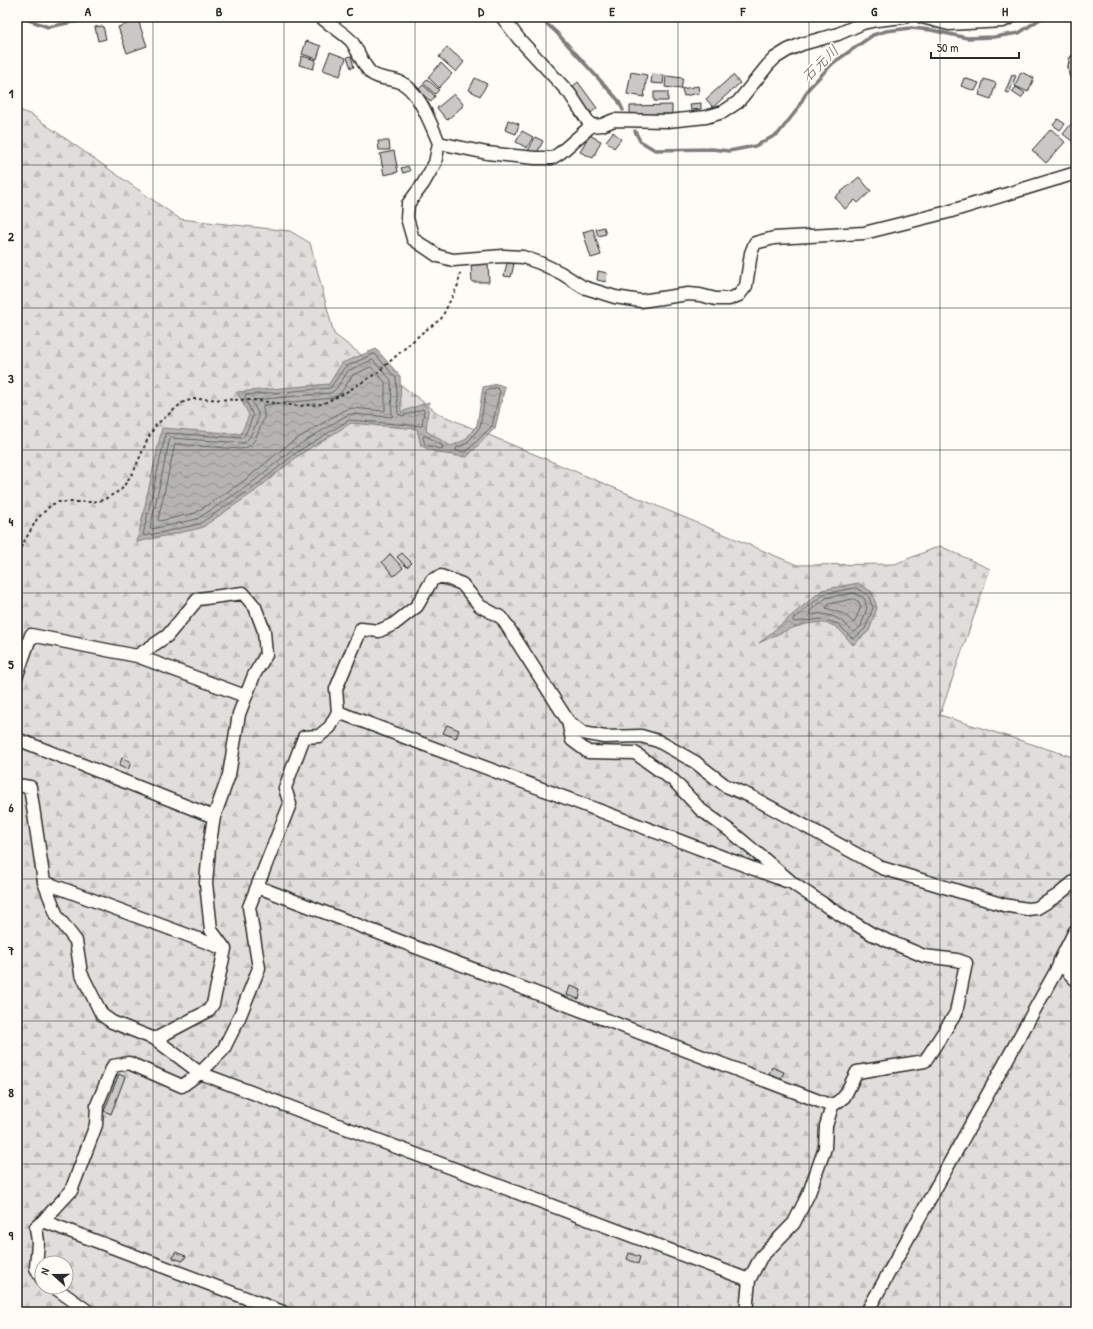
<svg xmlns="http://www.w3.org/2000/svg" width="1093" height="1329" font-family="'Patrick Hand','Klee One',sans-serif">
<style>
.forest{fill:url(#forest-firs);stroke:#858482;fill-rule:evenodd}
.water{fill:url(#water-waves);stroke:#7e7d7b}
.lines{fill:none;stroke-linecap:round;stroke-linejoin:round}
.shore{stroke:#626261;stroke-width:1}
.stream{stroke:#7e7d7b;stroke-width:3.5}
.building{fill:#c9c8c4;stroke:#2b2b2b}
.minor-casing{stroke:#2b2b2b;stroke-width:15}
.major-casing{stroke:#2b2b2b;stroke-width:18}
.path{stroke:#2b2b2b;stroke-width:2;stroke-dasharray:3 3;stroke-linecap:butt}
.minor{stroke:#fdfcf7;stroke-width:12}
.major{stroke:#fdfcf7;stroke-width:15}
.grid{fill:none;stroke:#2b2b2b;stroke-width:1;stroke-opacity:0.55}
.labels{text-anchor:middle;dominant-baseline:central;stroke-width:3;stroke-linejoin:round;paint-order:stroke}
.water-label{font-size:15px;font-style:italic;fill:#5b5b5a;stroke:#fdfcf7}
.neatline{fill:none;stroke:#2b2b2b;stroke-width:1.5}
.grid-label{font-size:13px;text-anchor:middle;font-weight:bold;fill:#2b2b2b}
</style>
<defs>
<pattern id="forest-firs" width="22" height="20" patternUnits="userSpaceOnUse"><rect width="22" height="20" fill="#dfdeda"/><path d="M5 1l3.5 6h-7zM16 11l3.5 6h-7z" fill="#c0bfbb"/></pattern>
<pattern id="water-waves" width="16" height="10" patternUnits="userSpaceOnUse"><rect width="16" height="10" fill="#b5b4b1"/><path d="M0 5q4-4 8 0t8 0" fill="none" stroke="#939390"/></pattern>
</defs>
<rect width="100%" height="100%" fill="#fdfcf7"/>
<filter id="ink" filterUnits="userSpaceOnUse"><feTurbulence type="fractalNoise" baseFrequency=".025" numOctaves="2"/><feDisplacementMap in="SourceGraphic" scale="8" xChannelSelector="R" yChannelSelector="G"/><feConvolveMatrix kernelMatrix="1 2 1 2 8 2 1 2 1" color-interpolation-filters="sRGB"/></filter>
<g filter="url(#ink)">
<path class="forest" d="M17,109L32,115L180,219L290,231L310,243L334,334L439,414L797,565L895,564L940,546L990,569L940,715L1076,758V1312H17ZM42,1263H66V1287H42Z"/>
<path class="water" d="M376,349L400,376L401,412L429,402L426,431L451,446L465,440L477,425L483,387L498,384L505,387L495,428L467,457L438,453L421,446L417,429L351,423L299,455L254,492L201,528L137,542L162,428L241,434L249,415L237,392L329,384L342,363Z
M858,583L872,592L877,608L869,631L853,645C848,640 842,631 836,627C813,614 779,634 759,643L822,590Z"/>
<g class="lines">
<path class="shore" d="M375,354L396,378L398,414L403,416L423,409L424,411L422,426L349,420L297,452L252,489L199,524L145,536L143,535L166,433L242,438L245,435L253,416L245,398V395L330,388L345,367Z
M373,360L391,380L392,417L351,414L347,415L294,448L249,485L197,519L152,529H150L170,438L244,443C250,439 259,421 258,414C257,410 254,406 252,402L253,400L331,393L336,389L348,371Z
M371,367L385,382V411L352,408L344,410L290,443L245,480L195,513L160,521L158,520L175,444L240,449C252,448 255,440 259,430C261,426 263,422 264,417C265,413 262,409 263,405L333,398L340,394L352,376Z
M497,388L500,391L492,426L466,452L456,451V448L467,443L480,427L486,391Z
M424,436H426L442,445L443,448L439,449L425,444L423,438Z
M856,588L868,595L873,608L865,629L854,638H852L838,624L822,619L795,622L793,621V619L824,594Z
M855,593L864,598L867,608L861,626L855,632L852,631C843,621 837,616 822,614C818,613 814,615 810,614V611L826,598Z
M854,599L859,602L861,607L854,623L844,614L826,608L829,604Z"/>
<path class="stream" d="M21,17L48,27L73,22L109,17
M539,17L556,32L618,100L623,110
M635,131L640,141L655,150L712,149L729,151L755,146L778,134L796,111L809,88L833,63L873,35L886,31L911,28L931,30L967,38L994,37L1019,33L1043,17"/>
</g>
<path class="building" d="M138,20L147,46L127,53L118,27Z
M103,26L106,39L98,41L95,27Z
M306,41L321,46L317,59L302,54Z
M447,47L464,62L456,72L439,57Z
M330,52L346,58L340,76L323,70Z
M302,56L316,60L313,69L299,65Z
M351,56L354,67L351,68L347,57Z
M441,63L452,74L439,88L428,77Z
M631,72L647,75L644,97L627,94Z
M1021,72L1034,78L1028,92L1015,86Z
M652,74L664,75L663,84L651,83Z
M733,75L740,83L713,107L706,99Z
M1012,75L1016,76L1009,93L1005,92Z
M666,76L683,78L681,89L665,87Z
M475,78L487,84L480,96L469,90Z
M964,78L979,83L975,91L961,86Z
M427,79L439,90L435,94L423,83Z
M984,79L996,83L991,99L979,95Z
M578,82L597,108L591,113L572,87Z
M423,85L435,96L431,102L418,90Z
M698,86L699,93L684,96L682,89Z
M1016,87L1025,93L1021,98L1012,92Z
M654,92H668V101H654Z
M454,94L464,105L447,120L437,108Z
M701,103V109L691,110L690,104Z
M672,105V114L630,115V106Z
M1058,119L1065,124L1060,130L1053,125Z
M1075,119L1076,120V138L1073,142L1063,134Z
M508,120L519,124L516,134L505,130Z
M1051,129L1065,142L1046,163L1032,150Z
M522,131L533,137L527,148L516,142Z
M613,132L621,139L614,148L606,141Z
M589,135L601,141L593,158L580,152Z
M535,137L543,141L536,155L528,151Z
M378,141H389L390,150H379Z
M394,151L398,172L384,175L380,154Z
M408,166L410,171L403,173L401,168Z
M859,177L871,191L858,203L855,200L845,209L835,197Z
M604,227L606,234L598,236L596,229Z
M593,229L601,255L591,258L583,232Z
M488,263L489,282H472L471,264Z
M507,263L514,264L511,277L504,276Z
M598,271L607,273L606,282L597,280Z
M402,553L412,563L407,567L397,557Z
M390,554L403,568L394,576L382,562Z
M447,725L459,730L456,738L443,733Z
M122,758L131,762L128,770L119,766Z
M570,986L581,990L579,999L567,995Z
M772,1067L784,1072L780,1081L768,1076Z
M119,1074L125,1077L111,1114L104,1111Z
M175,1252L186,1256L183,1261L173,1258Z
M629,1253L640,1257L638,1264L627,1259Z"/>
<g class="lines">
<g class="minor-casing">
<path id="minor" d="M321,17C329,25 346,34 352,42C359,52 362,64 371,73C380,80 391,78 400,82C419,90 431,125 439,143
M502,17L519,39L570,94L591,126
M904,17L877,20L863,23L838,34L802,44L788,50L775,58L768,65L738,102L723,112L706,117L668,121L614,120L602,125L591,126L560,153L552,158H535L487,153L439,143L435,163L423,184L408,204L407,218L413,239L438,256L453,260L503,256L523,257L540,263L561,273L583,287L615,297L641,301L688,294L700,295L716,299H729L739,295L746,286L751,253L755,243L774,238L864,233L948,212L1076,173
M922,17L949,24L1003,21L1011,17
M1076,61L1075,67L1076,74
M137,656L245,696
M17,675L31,635L137,656L167,636L198,599L243,593L255,607L264,631L266,655L254,675L239,714L229,775L214,817L209,848L206,883L211,930L225,949L213,1004L208,1011L155,1039
M338,712L786,881
M568,721L572,740L588,752L635,753L674,781L701,810L733,833L795,885L831,909L872,934L924,956L957,960L966,963L956,1013L925,1061L857,1072L844,1097L832,1106L826,1126L825,1148L809,1193L794,1223L761,1257L749,1280L746,1312
M17,739L214,817
M17,785L30,787L44,882L57,916L76,941L81,973L102,1015L112,1022L155,1039L200,1073L749,1280
M44,882L225,949
M258,887L832,1106
M43,1221L283,1312
M42,1279L36,1268L38,1242L36,1227L43,1221L71,1191L96,1125L97,1105L113,1066L129,1063L182,1086L200,1073L223,1050L239,1018L259,968L249,907L290,804L285,788L304,737L319,736L330,727L338,712L336,689L361,629L379,631L394,624L417,606L432,580L441,576L462,584L480,606L502,618L568,721L583,733L605,737L641,736L658,741L695,762L726,786L750,796L882,868L1004,905L1027,909L1037,908L1047,902L1058,895L1076,880
M54,1287L89,1312
M867,1312L1061,962"/>
</g>
<g class="major-casing">
<path id="major" d="M1076,932L1061,962L1076,978"/>
</g>
<path class="path" d="M17,559L21,547L37,519L51,505L58,502H91L103,500L121,490L134,471L148,438L156,425L182,403L193,399L253,400L297,406L322,404L343,394L377,373L423,332L441,319L458,285L460,274L458,270"/>
<use href="#minor" class="minor"/>
<use href="#major" class="major"/>
</g>
</g>
<path class="grid" d="M153,17V1312M284,17V1312M415,17V1312M546,17V1312M678,17V1312M809,17V1312M940,17V1312M17,165H1076M17,308H1076M17,450H1076M17,593H1076M17,736H1076M17,879H1076M17,1021H1076M17,1164H1076"/>
<g class="labels">
<g class="water-label">
<text transform="translate(820 63) rotate(-44)">石元川</text>
</g>
</g>
<rect width="1093" height="1329" fill="none" stroke="#fdfcf7" stroke-width="44"/>
<g transform="translate(54 1275) rotate(291)"><circle r="19" fill="#fdfcf7" stroke="#a9a8a5"/>
<path d="M0-3L7 15L0 10L-7 15Z" fill="#2b2b2b"/>
<text y="-6" font-size="11" font-weight="bold" text-anchor="middle" fill="#2b2b2b">N</text>
</g>
<path d="M931 52v6h88v-6" fill="none" stroke="#2b2b2b" stroke-width="2"/>
<text x="937" y="52" font-size="12" fill="#2b2b2b" stroke="#fdfcf7" stroke-width="3" paint-order="stroke">50 m</text>
<rect x="22" y="22" width="1049" height="1285" class="neatline"/>
<g class="grid-label">
<text x="88" y="16">A</text>
<text x="219" y="16">B</text>
<text x="350" y="16">C</text>
<text x="481" y="16">D</text>
<text x="612" y="16">E</text>
<text x="743" y="16">F</text>
<text x="874" y="16">G</text>
<text x="1005" y="16">H</text>
<text x="11" y="98">1</text>
<text x="11" y="241">2</text>
<text x="11" y="383">3</text>
<text x="11" y="526">4</text>
<text x="11" y="669">5</text>
<text x="11" y="812">6</text>
<text x="11" y="955">7</text>
<text x="11" y="1097">8</text>
<text x="11" y="1240">9</text>
</g>
</svg>
